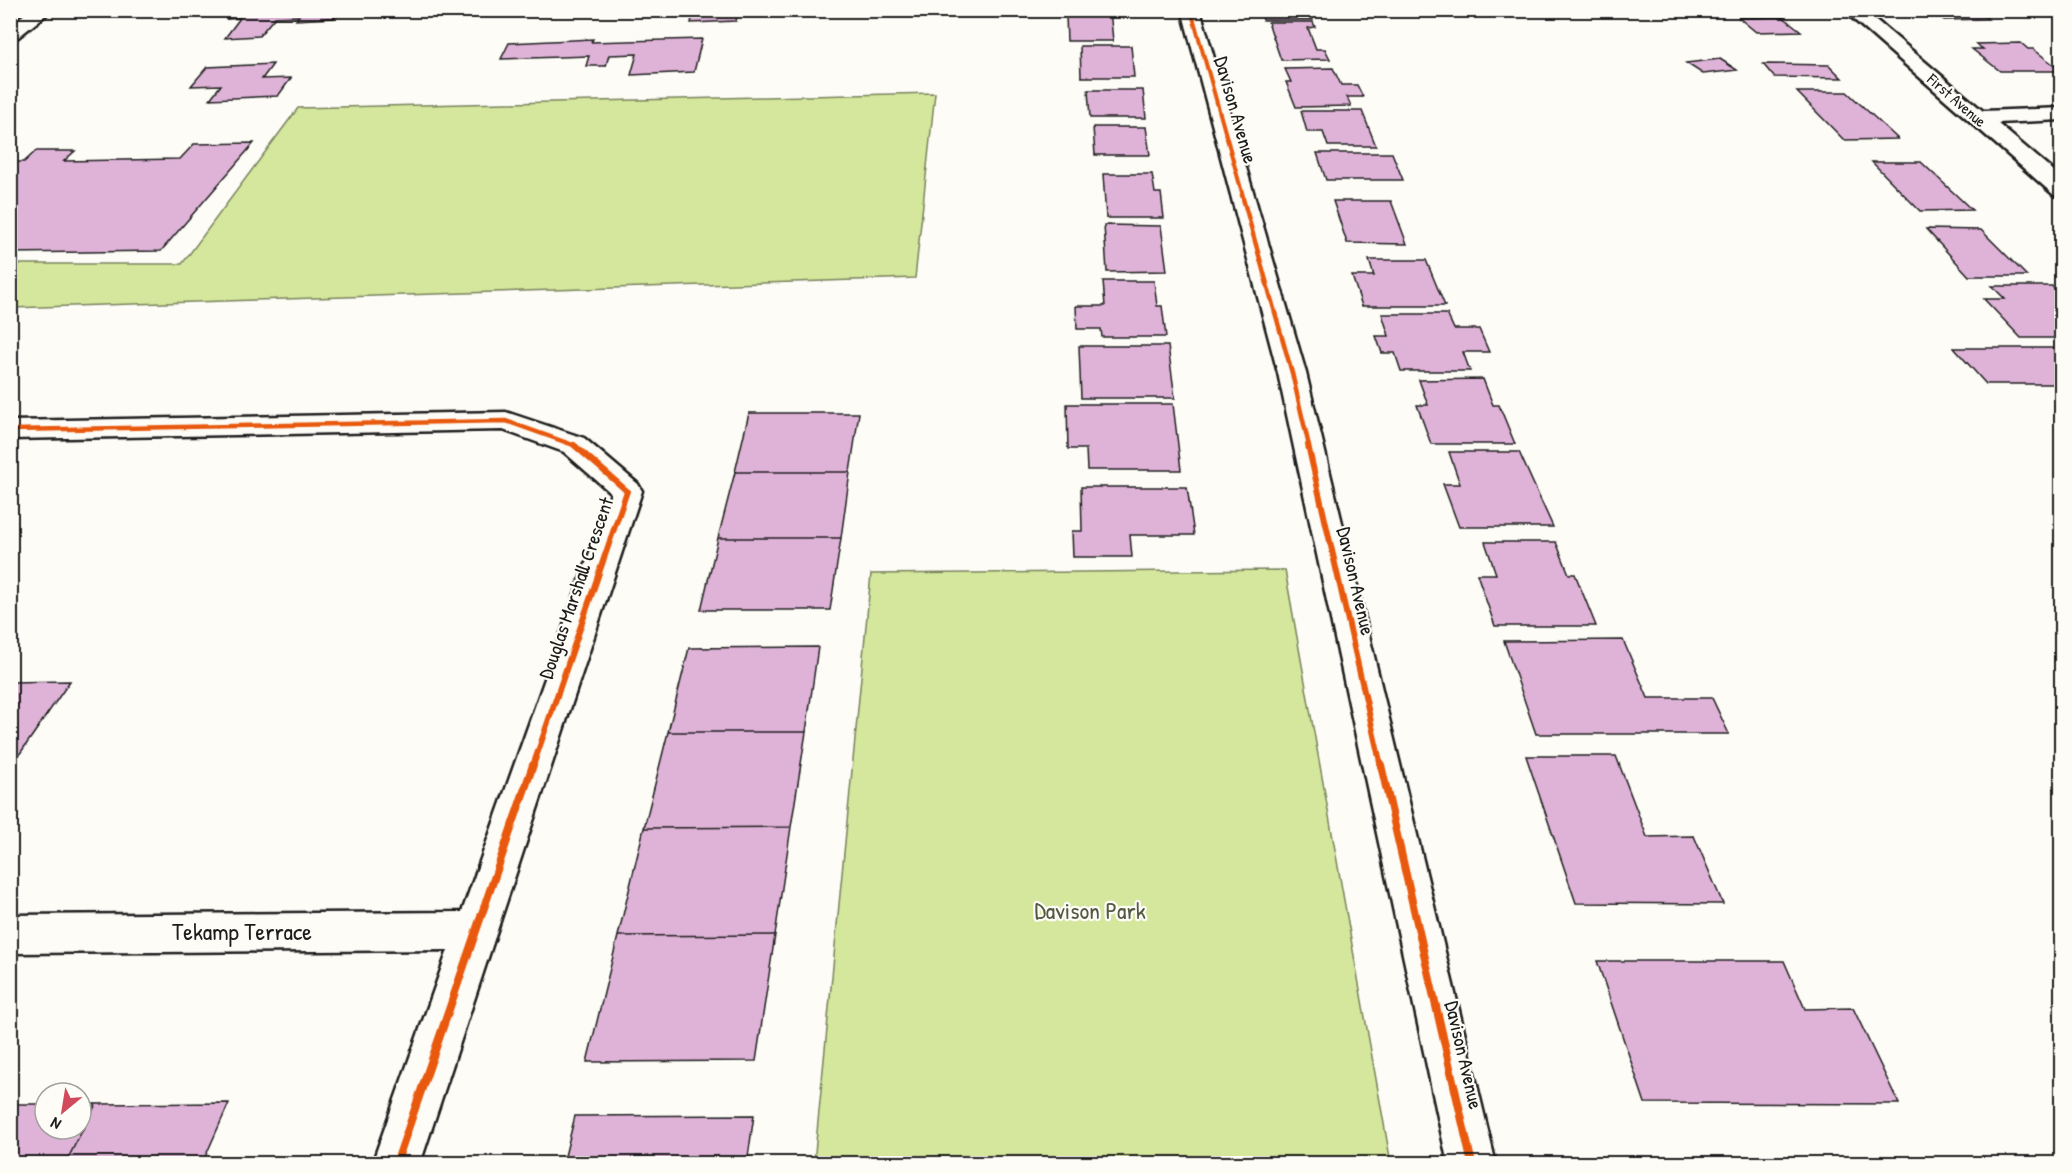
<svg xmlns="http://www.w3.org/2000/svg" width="2072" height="1174" viewBox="0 0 2072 1174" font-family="'Patrick Hand',sans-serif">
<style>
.green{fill:#d4e79c;stroke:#78825c;stroke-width:1.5}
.building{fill:#dfb3d8;stroke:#1c1c1c;stroke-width:1.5}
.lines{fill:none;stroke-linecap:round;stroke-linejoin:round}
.street-casing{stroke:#1c1c1c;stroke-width:5}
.secondary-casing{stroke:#1c1c1c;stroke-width:5}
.street{fill:#fdfcf7;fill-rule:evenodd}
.secondary{fill:#fdfcf7;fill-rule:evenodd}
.cycleway-far3-casing{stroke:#fdfcf7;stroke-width:6}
.cycleway-far2-casing{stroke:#fdfcf7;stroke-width:8}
.cycleway-far1-casing{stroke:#fdfcf7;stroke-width:10}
.cycleway-casing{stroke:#fdfcf7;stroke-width:11}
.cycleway-far3{stroke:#e8590c;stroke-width:4}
.cycleway-far2{stroke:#e8590c;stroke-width:4.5}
.cycleway-far1{stroke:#e8590c;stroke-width:6}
.cycleway{stroke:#e8590c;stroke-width:8}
.labels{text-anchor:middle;stroke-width:4.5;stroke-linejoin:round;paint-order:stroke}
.far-street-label{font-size:16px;fill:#1c1c1c;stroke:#fdfcf7}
.street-label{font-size:20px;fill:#1c1c1c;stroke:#fdfcf7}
.near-park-label{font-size:24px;fill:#535942;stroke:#fdfcf7}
.near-street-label{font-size:24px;fill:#1c1c1c;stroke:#fdfcf7}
</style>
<rect width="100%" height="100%" fill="#fdfcf7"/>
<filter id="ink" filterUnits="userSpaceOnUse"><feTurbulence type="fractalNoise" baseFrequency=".0167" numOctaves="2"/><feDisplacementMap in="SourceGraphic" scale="12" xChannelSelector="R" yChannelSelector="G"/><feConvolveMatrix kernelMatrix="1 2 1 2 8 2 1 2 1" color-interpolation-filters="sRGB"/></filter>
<g filter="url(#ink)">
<path class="green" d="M935,93L915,278L11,308V264H182L298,108Z
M1285,570L1391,1163H814L871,574Z"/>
<path class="building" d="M234,10H339L334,18L296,20L299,16L275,17L259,36L225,38L240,18L227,19Z
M694,10H738L736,21L691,23Z
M1057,10H1110L1113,41H1067L1066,16H1057Z
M1260,10H1319L1320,12H1310L1313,20H1263Z
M1931,10H1977L1988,19L1944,20Z
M1783,17L1801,31L1756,32L1739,18Z
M1268,22H1313L1315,27L1308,28L1316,49H1325L1330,59L1281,60Z
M593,39L591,42L702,39L694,72L631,75L637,54L609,55L606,66H586L589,56L501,59L509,43Z
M2021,43L2028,49H2033L2062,71H2000L1972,49H1983L1976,44Z
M1080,46H1131L1134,77H1081Z
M1720,59L1737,70L1703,74L1686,63Z
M273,64L262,79L291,78L278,96L210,99L221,85L191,86L207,67Z
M1763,64L1829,65L1842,78L1774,77Z
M1333,68L1341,85H1357L1363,97H1347L1351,106L1296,107L1286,82H1291L1285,69Z
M1088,90H1143L1146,118H1090Z
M1797,92H1847L1898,139L1844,140Z
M1301,111H1362L1376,146H1328L1323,132H1307Z
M1093,127H1146L1150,155H1095Z
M254,143L161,251L10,253V162H24L36,151H75L64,161L180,159L194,144Z
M1317,153H1392L1403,180H1326Z
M1872,162H1921L1972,210L1920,211Z
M1103,174H1152L1155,193H1161L1164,218H1106Z
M1333,201H1391L1407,244L1347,243Z
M1104,225L1161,226L1167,271L1107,272Z
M1926,229L1981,230L2027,276H1969Z
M1369,260H1426L1445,306H1362L1352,276H1374Z
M1103,281H1154L1157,306H1162L1166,337H1102L1101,329H1077L1076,306H1105Z
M1992,286H2052L2062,294V338H2021L1984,299H2005Z
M1382,314H1447L1454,329H1479L1489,352H1463L1470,371H1401L1395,353H1382L1376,336H1389Z
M1079,346H1168L1175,398H1081Z
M1954,348H2053L2062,356V384H1986Z
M1483,379L1493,405H1499L1515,444H1431L1417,405H1428L1419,380Z
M1067,404H1173L1181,470H1087L1086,449H1068Z
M749,413H859L850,472H735Z
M1449,452H1519L1553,527H1459L1443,484H1460Z
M735,472H850L841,538H718Z
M1081,487H1187L1194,535H1130L1132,557H1073L1072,531H1082Z
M718,538H841L830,610H701Z
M1485,542H1556L1569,574H1575L1596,626H1495L1477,574H1496Z
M1623,640L1648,698H1712L1729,734H1536L1504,641Z
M818,647L806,732H668L689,648Z
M70,681L10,768V682Z
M668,732H806L791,827L644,828Z
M1526,756H1616L1647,837L1694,836L1723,904L1576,903Z
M791,827L775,935L618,936L644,828Z
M775,935L756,1061L587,1062L618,936Z
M1597,961H1784L1805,1009L1853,1008L1899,1104L1645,1103Z
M229,1103L202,1164H65L96,1104Z
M10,1104H45V1129H81V1104H96L65,1164H10Z
M754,1115L747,1164H563L575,1116Z"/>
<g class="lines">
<defs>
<path id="street" d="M1182,10H1200L1306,373L1496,1164H1448L1278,373Z
M1843,10H1864L1983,111L2062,108V120L1997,123L2062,178V197L2054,195Z
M506,412L584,438L638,484L642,491L420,1164H372L448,950L10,953V915L462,912L611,493L564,452L503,430L10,439V421Z"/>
<path id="secondary" d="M30,10H52L17,38L10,40V25Z"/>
</defs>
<use href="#street" class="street-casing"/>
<use href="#secondary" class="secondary-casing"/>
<use href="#street" class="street"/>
<use href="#secondary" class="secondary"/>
<defs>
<path id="cycleway-far3" d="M1191,10L1243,196"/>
<path id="cycleway-far2" d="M1242,195L1292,373L1309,446
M10,430L506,421L576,446"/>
<path id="cycleway-far1" d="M1308,445L1381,766
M533,766L627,491L574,445"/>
<path id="cycleway" d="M1381,765L1472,1164
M396,1164L533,765"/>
</defs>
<use href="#cycleway-far3" class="cycleway-far3-casing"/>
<use href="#cycleway-far2" class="cycleway-far2-casing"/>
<use href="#cycleway-far1" class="cycleway-far1-casing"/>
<use href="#cycleway" class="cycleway-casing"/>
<use href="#cycleway-far3" class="cycleway-far3"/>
<use href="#cycleway-far2" class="cycleway-far2"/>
<use href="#cycleway-far1" class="cycleway-far1"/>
<use href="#cycleway" class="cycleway"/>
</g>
</g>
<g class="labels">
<g class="far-street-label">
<text transform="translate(1957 100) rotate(41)" y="6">First Avenue</text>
</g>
<g class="street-label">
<text transform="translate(1236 110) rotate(74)" y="7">Davison Avenue</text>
<text transform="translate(1356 581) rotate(77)" y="7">Davison Avenue</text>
<text transform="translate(576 588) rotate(-71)" y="7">Douglas Marshall Crescent</text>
<text transform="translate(1464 1055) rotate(77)" y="7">Davison Avenue</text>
</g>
<g class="near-park-label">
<text x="1090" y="919">Davison Park</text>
</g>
<g class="near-street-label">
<text x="242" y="940">Tekamp Terrace</text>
</g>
</g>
<rect width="2072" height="1174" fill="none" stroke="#fdfcf7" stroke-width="36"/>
<rect x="18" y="18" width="2036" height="1138" fill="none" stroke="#1c1c1c" stroke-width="2" filter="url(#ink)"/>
<g transform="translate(63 1111) rotate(210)"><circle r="28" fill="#fdfcf7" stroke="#a3a29f" stroke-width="1.5"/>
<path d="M0-4.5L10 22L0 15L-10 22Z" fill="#d1495b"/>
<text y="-9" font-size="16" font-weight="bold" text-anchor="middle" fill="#1c1c1c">N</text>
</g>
</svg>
